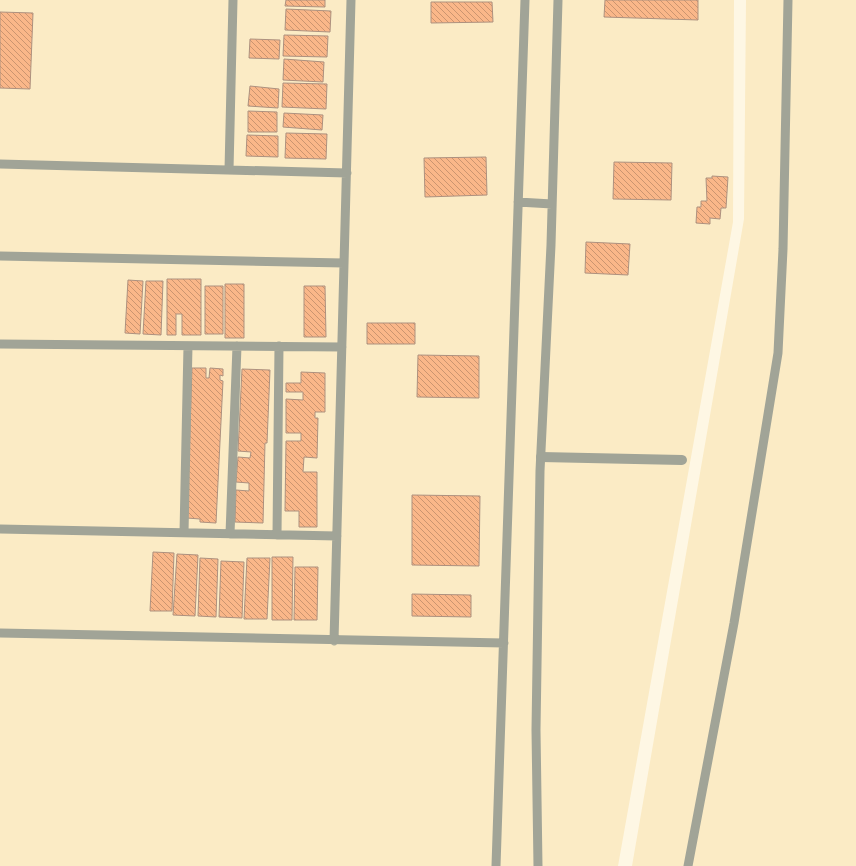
<svg xmlns="http://www.w3.org/2000/svg" width="856" height="866" viewBox="0 0 856 866" font-family="Lora,serif">
<style>
.built{fill:#fbebc5}
.building{fill:url(#building-back-hatch);stroke:#ad917f}
.lines{fill:none;stroke-linecap:round;stroke-linejoin:round}
.service{stroke:#a1a497;stroke-width:9}
.minor{stroke:#a1a497;stroke-width:10}
</style>
<defs>
<pattern id="building-back-hatch" width="6" height="6" patternUnits="userSpaceOnUse"><rect width="6" height="6" fill="#fab789"/><path d="M-1 5l2 2M0 0l6 6M5-1l2 2" fill="none" stroke="#cb9570"/></pattern>
</defs>
<rect width="100%" height="100%" fill="#fef7e4"/>
<path class="built" d="M0,0H734L733,222L618,866H0Z
M746,0H856V866H632L744,219Z"/>
<path class="building" d="M286,0H325V7L285,6Z
M605,0H698V20L604,17Z
M431,2H492L493,22L431,23Z
M286,9L331,11L330,32L285,30Z
M0,12L33,13L30,89L0,88Z
M284,35L328,36L327,57L283,56Z
M250,39L280,40L279,59L249,58Z
M284,59L324,62L323,82L283,80Z
M283,83L327,84L326,109L282,107Z
M250,86L279,89L278,108L248,106Z
M248,111L277,112V132H248Z
M284,113L323,115L322,130L283,127Z
M286,133L327,134L326,159L285,158Z
M247,135L278,136V157L246,156Z
M486,157L487,195L425,197L424,158Z
M614,162L672,163L671,200L613,199Z
M712,176L728,177L726,208H721L720,219L710,218V224L696,223L697,207H701V201H707L706,178H712Z
M586,242L630,244L628,275L585,273Z
M167,279H201V335H182V314H176V335H167Z
M128,280L143,281L140,334L125,333Z
M146,281H163L161,335L143,334Z
M225,284H244V338H225Z
M205,286H223V334H205Z
M304,286H325L326,337H304Z
M367,323H415V344H367Z
M418,355L479,356V398L417,397Z
M192,368H206V378H209L210,368L223,369V376L220,375V380L223,381L216,523L200,522V519L187,518Z
M242,369L270,370L267,443H265L263,523L235,522L236,490L249,491V483L236,482L238,457L250,458L251,452L238,451Z
M301,372L325,373V412H315V418H318L317,458L304,457L303,472H317V527H299V511H285L286,441H301V433H286V399L303,400V392H286V383H301Z
M412,495L480,496L479,566L412,565Z
M153,552L174,553L172,611H150Z
M177,554L198,555L195,616L173,615Z
M272,557H293L292,620H272Z
M200,558L218,559L216,617L198,616Z
M247,558H270L267,619H244Z
M221,561L244,562L242,618L219,617Z
M295,567H318L317,620H294Z
M412,594L471,595V617L412,616Z"/>
<g class="lines">
<path class="service" d="M0,164L347,173
M229,170L233,0
M518,202L552,204
M0,256L344,263
M0,344L342,347
M0,529L337,536
M184,533L188,346
M230,534L237,346
M277,535L279,346
M0,633L504,643
M334,641L351,0
M496,866L525,0
M538,866L536,730L540,471L551,245L558,0
M688,866L734,623L778,353L783,249L788,0"/>
<path class="minor" d="M541,457L682,460"/>
</g>
</svg>
